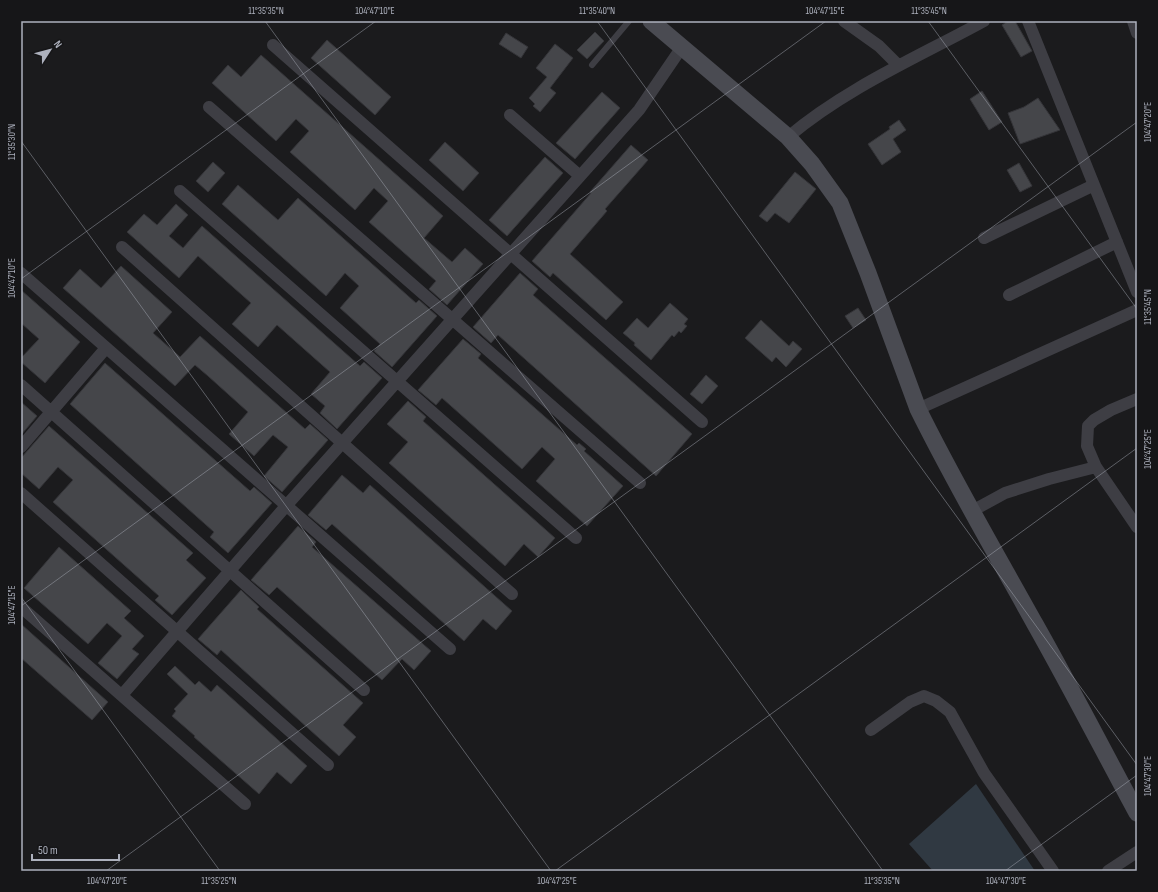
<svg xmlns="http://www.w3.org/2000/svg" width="1158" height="892" viewBox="0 0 1158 892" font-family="'Sofia Sans Condensed',sans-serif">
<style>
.water{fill:#303942}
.building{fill:#45464a;stroke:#353539}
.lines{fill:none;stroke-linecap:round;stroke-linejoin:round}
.service{stroke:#3e3e44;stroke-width:6}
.minor{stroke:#3e3e44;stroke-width:12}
.secondary{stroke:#4a4b52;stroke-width:17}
.ticks{fill:none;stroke:#adb1bd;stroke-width:1;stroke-opacity:0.45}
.neatline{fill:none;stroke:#adb1bd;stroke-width:1.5}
.ticks-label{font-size:10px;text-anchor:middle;fill:#adb1bd}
</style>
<rect width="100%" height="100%" fill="#1b1b1d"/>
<path class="water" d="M976,784L1035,871H933L909,844Z"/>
<path class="building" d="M1008,21H1015L1032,51L1021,57L1002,25Z
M595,32L604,41L587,59L577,50Z
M506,33L528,47L521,58L499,44Z
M327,40L391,97L375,115L311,58Z
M555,44L573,58L550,88L556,93L540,112L533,106L535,104L529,98L547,77L536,68Z
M261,55L443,216L424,238L452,262L465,248L483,264L447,305L429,289L436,281L369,222L388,201L374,188L355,210L290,152L309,131L296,119L276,141L212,83L228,65L241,77Z
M982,91L1002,122L989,130L970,99Z
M602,92L620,108L575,159L556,143Z
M1038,98L1060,130L1020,144L1008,113L1024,107Z
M899,120L906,130L893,139L901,152L882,165L868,144L890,129L889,127Z
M445,142L479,173L463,191L429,160Z
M631,145L648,160L605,209L607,211L570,254L623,302L606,320L553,273L550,277L532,261L591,193L590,192Z
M545,157L563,173L507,236L489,220Z
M213,162L225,173L208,192L196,181Z
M1019,163L1032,186L1020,192L1007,170Z
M795,172L816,189L789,223L775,213L767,222L759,216Z
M238,185L278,220L298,198L416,303L419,300L437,316L392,367L374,351L380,344L340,308L359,286L345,273L326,296L222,204Z
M176,204L188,215L169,236L183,248L202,226L360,366L364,362L382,378L337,429L320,413L325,406L311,394L330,372L277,325L258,347L232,324L251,303L198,256L179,278L127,232L144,214L157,225Z
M121,266L172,312L153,333L180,357L200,336L305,429L310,424L328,440L282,492L264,476L288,447L273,435L254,456L229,434L248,412L208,376L195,365L175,386L63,288L80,269L101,288Z
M520,273L538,289L533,295L692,434L656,476L498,335L491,343L473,327Z
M21,290L80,342L45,383L21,362V358L39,339L21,323Z
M670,303L688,319L684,324L687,326L681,333L679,331L674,337L672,335L651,360L634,345L635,343L623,333L637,318L648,328Z
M858,308L866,320L853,328L845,316Z
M761,320L789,346L793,341L802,349L786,367L776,357L772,362L745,338Z
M463,339L481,354L478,358L577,445L579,443L586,449L584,451L623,486L587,526L536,481L555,459L542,447L522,469L442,398L436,405L418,390Z
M105,363L250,491L254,487L272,503L228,553L210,537L214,532L70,404Z
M706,375L718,386L702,404L690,394Z
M408,401L426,417L423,421L555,538L538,557L524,544L505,566L389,463L408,442L387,424Z
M21,402L37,416L21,435Z
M49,426L193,553L186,560L206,578L172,615L155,600L159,596L53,502L73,480L58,467L39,489L21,473V458Z
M342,475L363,493L370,485L512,611L496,630L483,619L464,641L332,524L326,530L308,515Z
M298,526L316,542L312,547L431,651L414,670L402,659L382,680L277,587L269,595L251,580Z
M59,547L131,611L124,618L144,636L132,649L139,654L117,679L98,663L122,636L107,623L88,644L24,588Z
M241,590L259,607L257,609L363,703L343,725L356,737L339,756L221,650L217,655L198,639Z
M21,624L108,702L92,720L21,658Z
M175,666L195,685L199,681L211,692L217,685L307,766L291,784L277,772L259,794L194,737L195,736L172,716L176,711L174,709L188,694L167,674Z"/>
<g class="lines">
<path class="service" d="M592,65L629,21"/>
<path class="minor" d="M844,21L879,46L898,65
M1028,21L1137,292
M1133,21L1137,33
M273,45L702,422
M209,107L640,483
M510,115L580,176
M788,137C846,88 918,57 984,21
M180,191L576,538
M984,238L1094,185
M122,247L512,594
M21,273L450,649
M1009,295L1117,242
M21,385L364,690
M918,409L1137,310
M21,447L106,348
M1096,467L1137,527
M21,493L328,765
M972,511L1005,493L1049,479L1096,467L1087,446L1088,426L1094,420L1111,410L1137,399
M21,607L245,804
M122,695L286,506L639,110L682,47
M871,730L910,702L924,696L936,701L950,712L984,773L1053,871
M1108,871L1137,852"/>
<path class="secondary" d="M651,21L788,137L812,164L840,203L868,273L918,409C954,482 995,552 1035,624C1070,686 1103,750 1137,813"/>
</g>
<path class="ticks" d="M265,21L883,871M597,21L1137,765M928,21L1137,309M21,141L551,871M21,279L376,21M21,597L220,871M21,606L826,21M106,871L1137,122M555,871L1137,448M1005,871L1137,775"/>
<rect width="1158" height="892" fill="none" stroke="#161618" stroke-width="44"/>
<g transform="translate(50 50) rotate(54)" stroke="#161618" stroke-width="3" paint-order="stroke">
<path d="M0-3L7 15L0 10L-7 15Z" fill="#adb1bd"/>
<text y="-6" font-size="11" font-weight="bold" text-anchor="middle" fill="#adb1bd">N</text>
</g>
<path d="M32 854v6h87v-6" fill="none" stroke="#adb1bd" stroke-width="2"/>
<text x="38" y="854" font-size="12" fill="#adb1bd" stroke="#161618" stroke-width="3" paint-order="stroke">50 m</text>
<rect x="22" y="22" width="1114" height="848" class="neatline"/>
<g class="ticks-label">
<text x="266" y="14">11°35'35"N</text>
<text x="375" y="14">104°47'10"E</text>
<text x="597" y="14">11°35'40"N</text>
<text x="825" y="14">104°47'15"E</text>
<text x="929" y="14">11°35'45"N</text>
<text transform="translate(1147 122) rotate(-90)" y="4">104°47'20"E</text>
<text transform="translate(11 142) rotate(-90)" y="4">11°35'30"N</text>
<text transform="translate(11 278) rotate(-90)" y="4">104°47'10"E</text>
<text transform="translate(1147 307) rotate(-90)" y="4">11°35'45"N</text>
<text transform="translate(1147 449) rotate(-90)" y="4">104°47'25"E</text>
<text transform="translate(11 605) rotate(-90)" y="4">104°47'15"E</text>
<text transform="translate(1147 776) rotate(-90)" y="4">104°47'30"E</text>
<text x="107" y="884">104°47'20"E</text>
<text x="219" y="884">11°35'25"N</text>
<text x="557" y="884">104°47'25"E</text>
<text x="882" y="884">11°35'35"N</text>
<text x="1006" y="884">104°47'30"E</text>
</g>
</svg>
